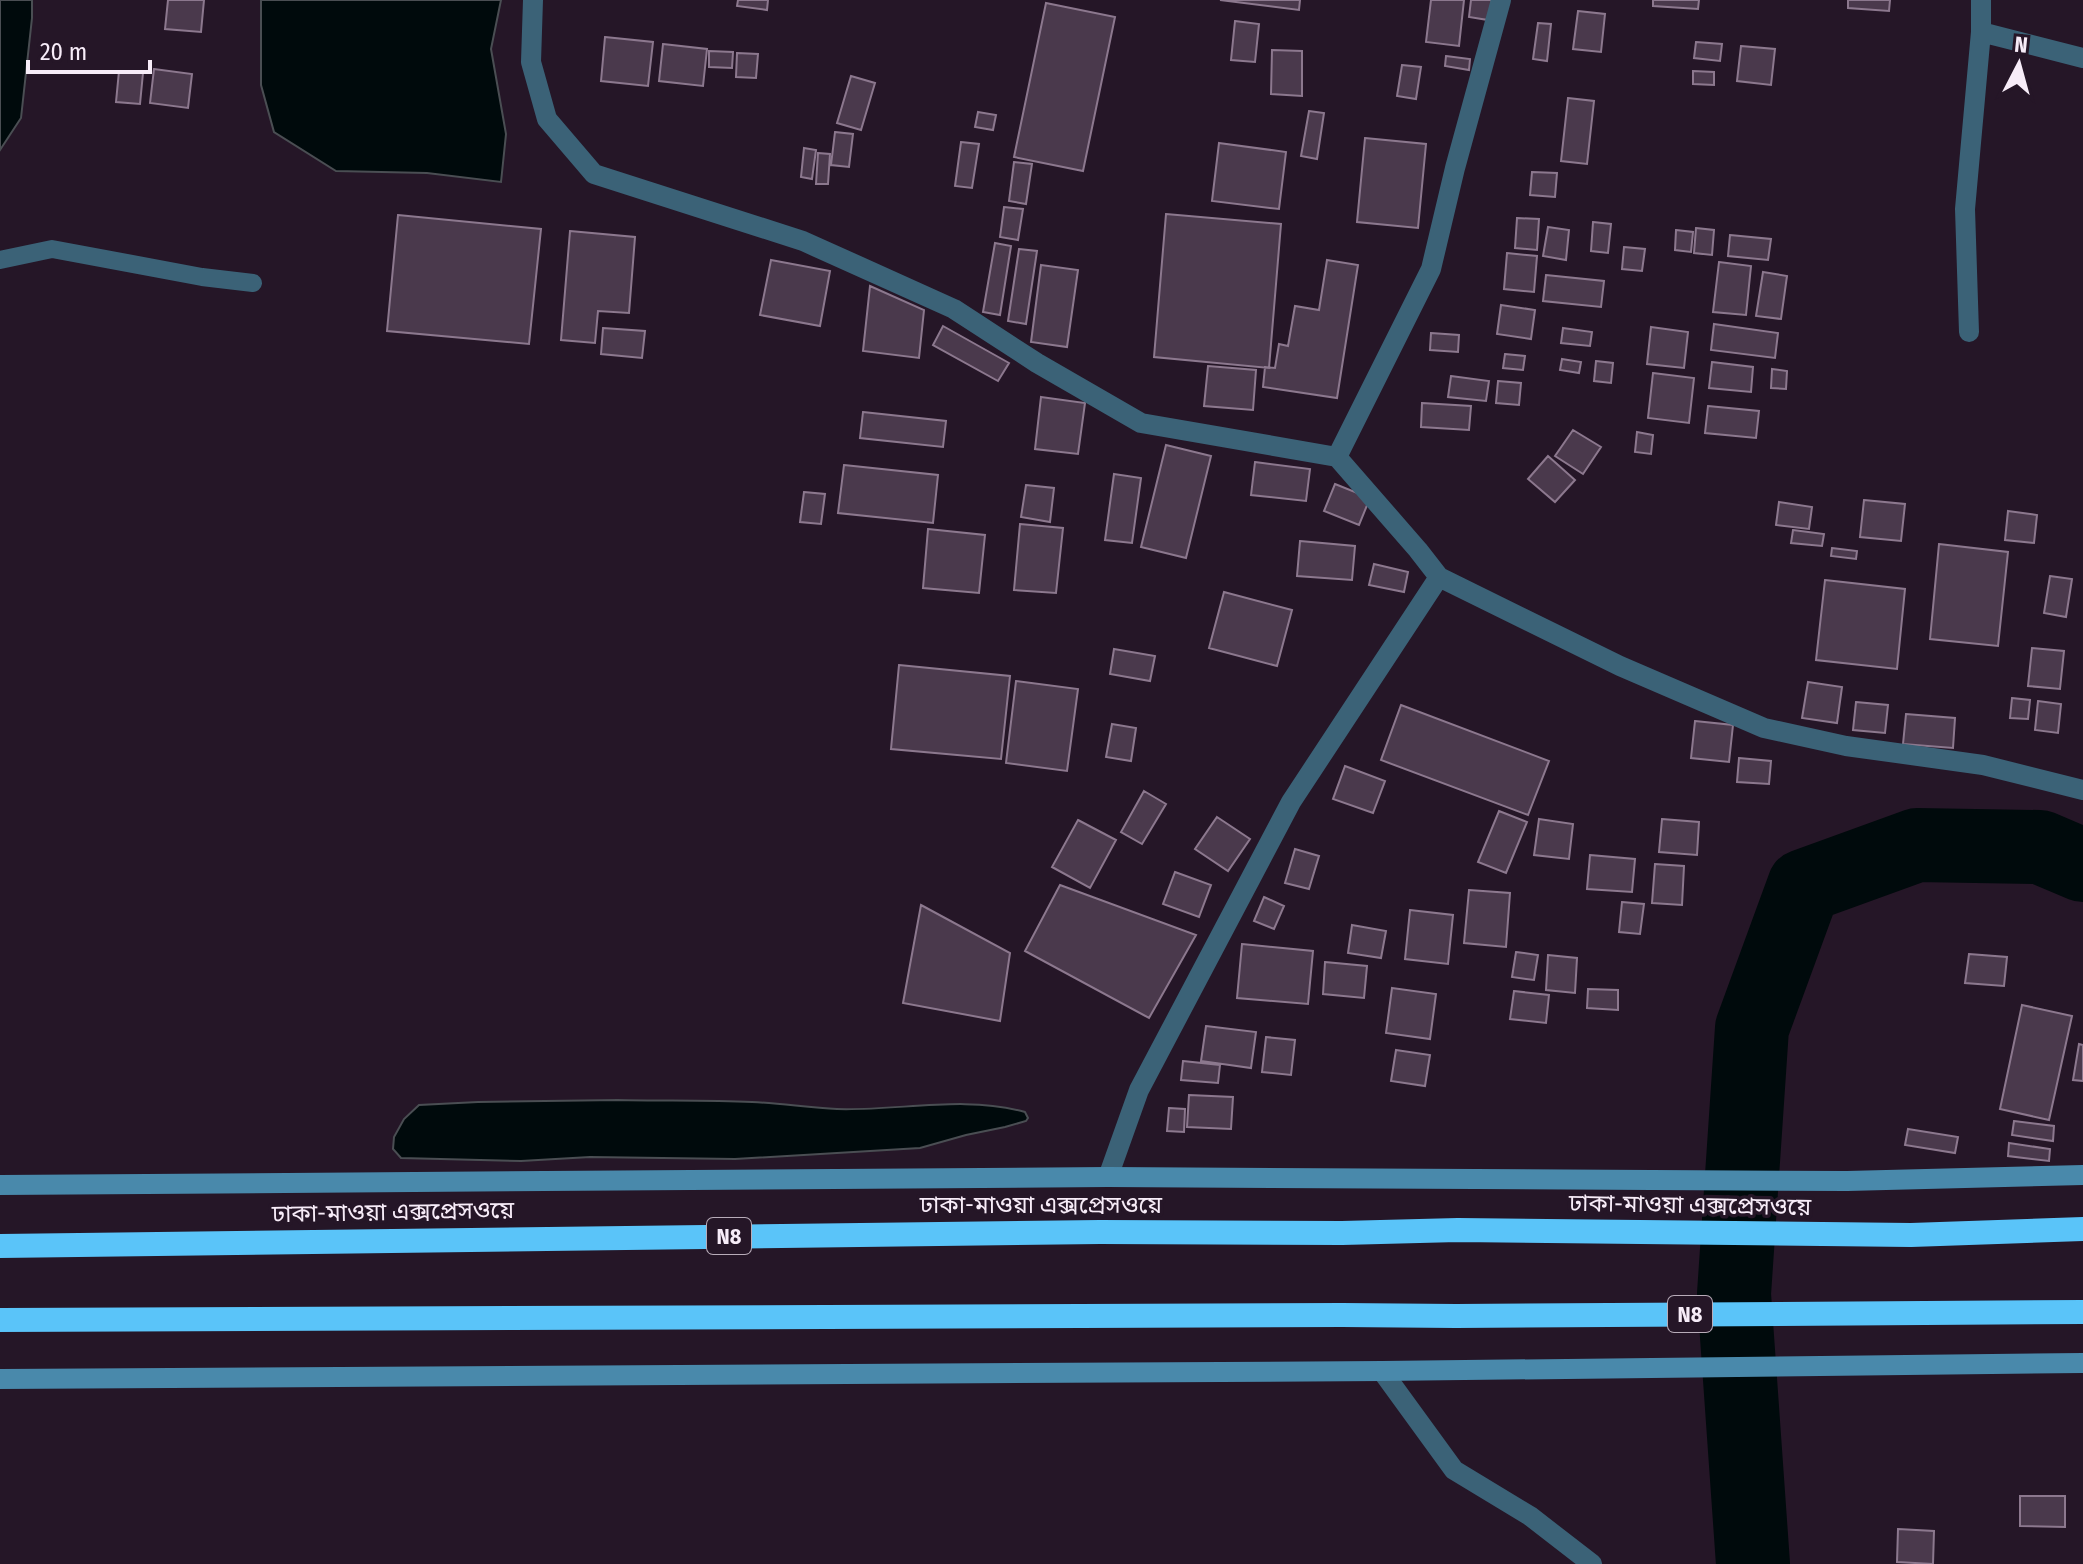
<svg xmlns="http://www.w3.org/2000/svg" width="2083" height="1564" viewBox="0 0 2083 1564" font-family="'Fira Sans Condensed','Noto Sans Bengali',sans-serif">
<style>
.water{fill:#000a0c;stroke:#4a4e53;stroke-width:2}
.lines{fill:none;stroke-linecap:round;stroke-linejoin:round}
.river{stroke:#000a0c;stroke-width:74}
.building{fill:#4a394c;stroke:#8c788e;stroke-width:2}
.lane{stroke:#3b6277;stroke-width:18}
.street{stroke:#3b6277;stroke-width:20}
.secondary{stroke:#4989ab;stroke-width:20}
.highway{stroke:#5ac4f9;stroke-width:24}
.labels{text-anchor:middle;stroke-width:7;stroke-linejoin:round;paint-order:stroke}
.shield{fill:#251627;stroke:#b8acb9;stroke-width:2}
.shield-label{font-size:22px;font-weight:bold;fill:#f7ecf8}
.street-label{font-size:24px;fill:#f7ecf8;stroke:#251627}
</style>
<rect width="100%" height="100%" fill="#251627"/>
<path class="water" d="M0,0H32V18L21,118L0,150Z
M261,0H501L491,49L506,134L501,182L427,173L336,171L274,132L261,85Z
M618,1100C663,1101 708,1100 752,1102C781,1103 809,1108 837,1109C900,1111 964,1095 1025,1112L1028,1118L1026,1121L1005,1127L966,1135L920,1148L735,1159L590,1157L521,1161L401,1158L393,1149L394,1137L404,1119L419,1105L478,1102Z"/>
<g class="lines">
<path class="river" d="M1753,1564L1734,1294L1752,1028L1804,886L1917,845L2040,847L2083,865"/>
</g>
<path class="building" d="M168,0H204L201,32L165,29Z
M738,0H768L767,10L737,6Z
M1220,0H1300L1299,10Z
M1431,0H1464L1459,46L1426,42Z
M1471,0H1492L1488,20L1469,17Z
M1653,0H1699L1698,9L1653,6Z
M1848,0H1890L1889,11L1848,8Z
M1046,3L1115,17L1083,171L1014,157Z
M1578,11L1605,14L1601,52L1573,49Z
M1235,21L1259,24L1255,62L1231,60Z
M1538,23L1551,24L1547,61L1533,59Z
M605,37L653,42L648,86L601,81Z
M1696,42L1722,44L1720,61L1694,58Z
M663,44L707,49L703,86L659,81Z
M1741,46L1775,49L1771,85L1737,81Z
M1272,50L1302,51V96L1271,94Z
M709,51L733,52L732,68L709,67Z
M737,53L758,54L756,78L736,77Z
M1446,56L1470,59L1469,70L1445,66Z
M1402,65L1421,67L1416,99L1397,96Z
M154,69L192,74L188,108L150,103Z
M119,71L143,73L140,104L116,102Z
M1693,71L1714,72V85L1693,84Z
M851,76L875,83L861,130L837,123Z
M1568,98L1594,101L1587,164L1561,161Z
M1309,111L1324,113L1317,159L1301,156Z
M978,112L996,115L993,130L975,127Z
M835,132L853,134L849,167L831,165Z
M1365,138L1426,144L1418,228L1357,222Z
M961,142L979,144L972,188L955,186Z
M1219,143L1286,152L1279,209L1212,201Z
M804,148L816,150L812,179L801,177Z
M818,153L830,154L828,184H816Z
M1014,162L1032,164L1026,204L1009,201Z
M1532,172L1557,173L1555,197L1530,195Z
M1004,207L1023,209L1018,240L1000,237Z
M1166,214L1281,224L1269,368L1154,357Z
M398,215L541,229L529,344L387,331Z
M1517,218L1539,219L1537,250L1515,248Z
M1593,222L1611,224L1608,253L1591,251Z
M1548,227L1569,230L1566,260L1543,256Z
M1696,228L1714,230L1712,255L1694,253Z
M1676,230L1693,232L1691,252L1675,250Z
M570,231L635,237L629,313L598,311L595,343L561,340Z
M1730,235L1771,239L1768,260L1728,256Z
M995,243L1011,246L1000,315L983,312Z
M1624,247L1645,249L1642,271L1622,269Z
M1019,249L1037,251L1026,324L1008,321Z
M1507,253L1537,256L1534,292L1504,289Z
M771,260L830,271L820,326L760,315Z
M1327,260L1358,265L1337,398L1263,387L1265,367L1275,368L1279,344L1288,346L1295,306L1319,310Z
M1719,262L1751,266L1746,315L1713,312Z
M1041,265L1078,270L1067,347L1031,342Z
M1763,272L1787,276L1781,319L1756,316Z
M1546,275L1604,281L1601,307L1543,301Z
M870,286L924,310L919,358L863,351Z
M1501,305L1535,310L1531,339L1497,334Z
M1714,324L1778,333L1775,358L1711,350Z
M943,326L1009,363L998,381L933,345Z
M1651,327L1688,332L1684,368L1647,364Z
M603,328L645,331L642,358L601,354Z
M1563,328L1592,332L1590,346L1561,343Z
M1431,333L1459,335L1458,352L1430,350Z
M1505,354L1525,356L1523,370L1503,368Z
M1562,359L1581,362L1579,373L1560,370Z
M1596,361L1613,363L1611,383L1594,381Z
M1712,362L1753,367L1751,392L1709,388Z
M1208,366L1256,370L1253,410L1204,406Z
M1772,369L1787,371L1786,389L1771,388Z
M1653,373L1694,378L1689,423L1648,418Z
M1451,376L1489,381L1486,401L1448,397Z
M1498,381L1521,383L1519,405L1496,403Z
M1041,397L1085,403L1078,454L1035,449Z
M1422,403L1471,406L1469,430L1421,427Z
M1708,406L1759,411L1756,438L1705,433Z
M863,412L946,421L943,447L860,438Z
M1573,430L1601,447L1583,474L1555,456Z
M1637,432L1653,435L1651,454L1635,452Z
M1166,445L1211,456L1186,558L1141,547Z
M1548,456L1575,480L1555,502L1528,479Z
M1255,462L1310,469L1306,501L1251,495Z
M844,465L938,475L933,523L838,513Z
M1114,474L1141,478L1132,543L1105,540Z
M1335,484L1370,498L1359,525L1324,511Z
M1026,485L1054,488L1050,522L1021,517Z
M804,492L825,494L821,524L800,522Z
M1864,500L1905,504L1901,541L1860,537Z
M1779,502L1812,507L1809,529L1776,525Z
M2008,511L2037,515L2034,543L2005,540Z
M1020,524L1063,528L1056,593L1014,590Z
M928,529L985,535L979,593L923,588Z
M1793,530L1824,534L1822,546L1791,543Z
M1300,541L1355,546L1352,580L1297,576Z
M1939,544L2008,552L1998,646L1930,639Z
M1832,548L1857,551L1856,559L1831,556Z
M1374,564L1408,572L1404,592L1369,585Z
M2050,576L2072,579L2066,617L2044,613Z
M1825,580L1905,589L1897,669L1816,660Z
M1224,592L1292,610L1277,666L1209,648Z
M2032,648L2064,651L2060,689L2028,686Z
M1114,649L1155,656L1150,681L1110,674Z
M899,665L1010,676L1001,759L891,749Z
M1016,681L1078,689L1067,771L1006,763Z
M1808,682L1842,687L1837,723L1802,718Z
M2012,698L2030,700L2028,719L2010,718Z
M2038,701L2061,704L2058,733L2035,730Z
M1856,702L1888,705L1885,733L1853,730Z
M1401,705L1549,761L1528,815L1381,760Z
M1906,714L1955,718L1953,748L1903,744Z
M1695,721L1733,725L1729,762L1691,758Z
M1112,724L1136,728L1131,761L1106,757Z
M1739,758L1771,761L1769,784L1737,782Z
M1345,766L1385,781L1373,813L1333,799Z
M1144,791L1166,804L1142,844L1121,832Z
M1499,811L1527,822L1506,873L1478,862Z
M1217,817L1250,839L1228,871L1195,849Z
M1539,819L1573,824L1569,859L1534,855Z
M1662,819L1699,822L1697,855L1659,852Z
M1078,820L1116,840L1090,888L1052,867Z
M1295,849L1319,856L1309,889L1285,883Z
M1590,855L1635,859L1632,892L1587,889Z
M1655,864L1684,866L1682,905L1652,903Z
M1175,872L1211,885L1199,917L1163,904Z
M1060,885L1196,935L1149,1018L1025,951Z
M1469,890L1510,893L1506,947L1464,943Z
M1264,897L1284,906L1274,929L1254,921Z
M1622,902L1644,904L1640,934L1619,932Z
M921,905L1010,953L1000,1021L903,1003Z
M1410,910L1453,915L1448,964L1405,959Z
M1352,925L1386,931L1381,958L1348,953Z
M1242,944L1313,951L1308,1004L1237,998Z
M1516,952L1538,955L1534,980L1512,977Z
M1969,954L2007,957L2004,986L1965,983Z
M1548,955L1577,958L1575,993L1546,990Z
M1325,962L1367,966L1364,998L1323,994Z
M1392,988L1436,994L1430,1039L1386,1033Z
M1588,989L1618,990V1010L1587,1008Z
M1514,991L1549,995L1546,1023L1510,1019Z
M2022,1005L2072,1016L2049,1120L2000,1109Z
M1206,1026L1256,1032L1251,1068L1201,1061Z
M1266,1037L1295,1040L1291,1075L1262,1072Z
M2079,1044L2083,1045V1081L2073,1080Z
M1396,1050L1430,1055L1425,1086L1391,1081Z
M1183,1061L1220,1065L1218,1083L1181,1080Z
M1189,1095L1233,1097L1231,1129L1187,1127Z
M1169,1108L1185,1109L1184,1132L1167,1131Z
M2014,1121L2054,1126L2053,1141L2012,1135Z
M1908,1129L1958,1137L1955,1153L1905,1145Z
M2009,1143L2050,1149L2049,1161L2008,1156Z
M2020,1496H2065V1527L2020,1526Z
M1898,1529L1934,1531L1933,1564L1897,1562Z"/>
<g class="lines">
<path class="lane" d="M0,260L52,249L202,277L253,283"/>
<path class="street" d="M533,0L531,62L547,119L594,174L803,241L954,309L1037,363L1141,423L1337,457L1418,550L1439,577L1291,802L1139,1090L1108,1177
M1981,32L2083,58
M1969,332L1965,209L1981,32V0
M1337,457L1431,269L1455,168L1501,0
M1439,577L1620,666L1764,728L1846,746L1983,765L2083,790
M1382,1371L1454,1470L1530,1516L1592,1564"/>
<path class="secondary" d="M0,1185L1108,1177L1847,1181L2083,1175
M0,1379L1382,1371L2083,1363"/>
<path class="highway" d="M0,1246L1100,1232L1342,1233L1458,1230L1911,1235L2083,1229
M0,1320L1342,1315L1456,1316L2083,1312"/>
</g>
<g class="labels">
<g class="shield">
<rect x="707" y="1218" width="44" height="36" rx="6"/>
<rect x="1668" y="1296" width="44" height="36" rx="6"/>
</g>
<g class="shield-label">
<text x="729" y="1244">N8</text>
<text x="1690" y="1322">N8</text>
</g>
<g class="street-label">
<text x="1041" y="1213">ঢাকা-মাওয়া এক্সপ্রেসওয়ে</text>
<text transform="translate(1690 1205) rotate(1)" y="8">ঢাকা-মাওয়া এক্সপ্রেসওয়ে</text>
<text transform="translate(393 1212) rotate(-1)" y="8">ঢাকা-মাওয়া এক্সপ্রেসওয়ে</text>
</g>
</g>
<g transform="translate(2019 64) rotate(6)" stroke="#251627" stroke-width="6" paint-order="stroke">
<path d="M0-6L14 30L0 20L-14 30Z" fill="#f7ecf8"/>
<text y="-12" font-size="22" font-weight="bold" text-anchor="middle" fill="#f7ecf8">N</text>
</g>
<path d="M28 60v12h122v-12" fill="none" stroke="#f7ecf8" stroke-width="4"/>
<text x="40" y="60" font-size="24" fill="#f7ecf8" stroke="#251627" stroke-width="6" paint-order="stroke">20 m</text>
</svg>
